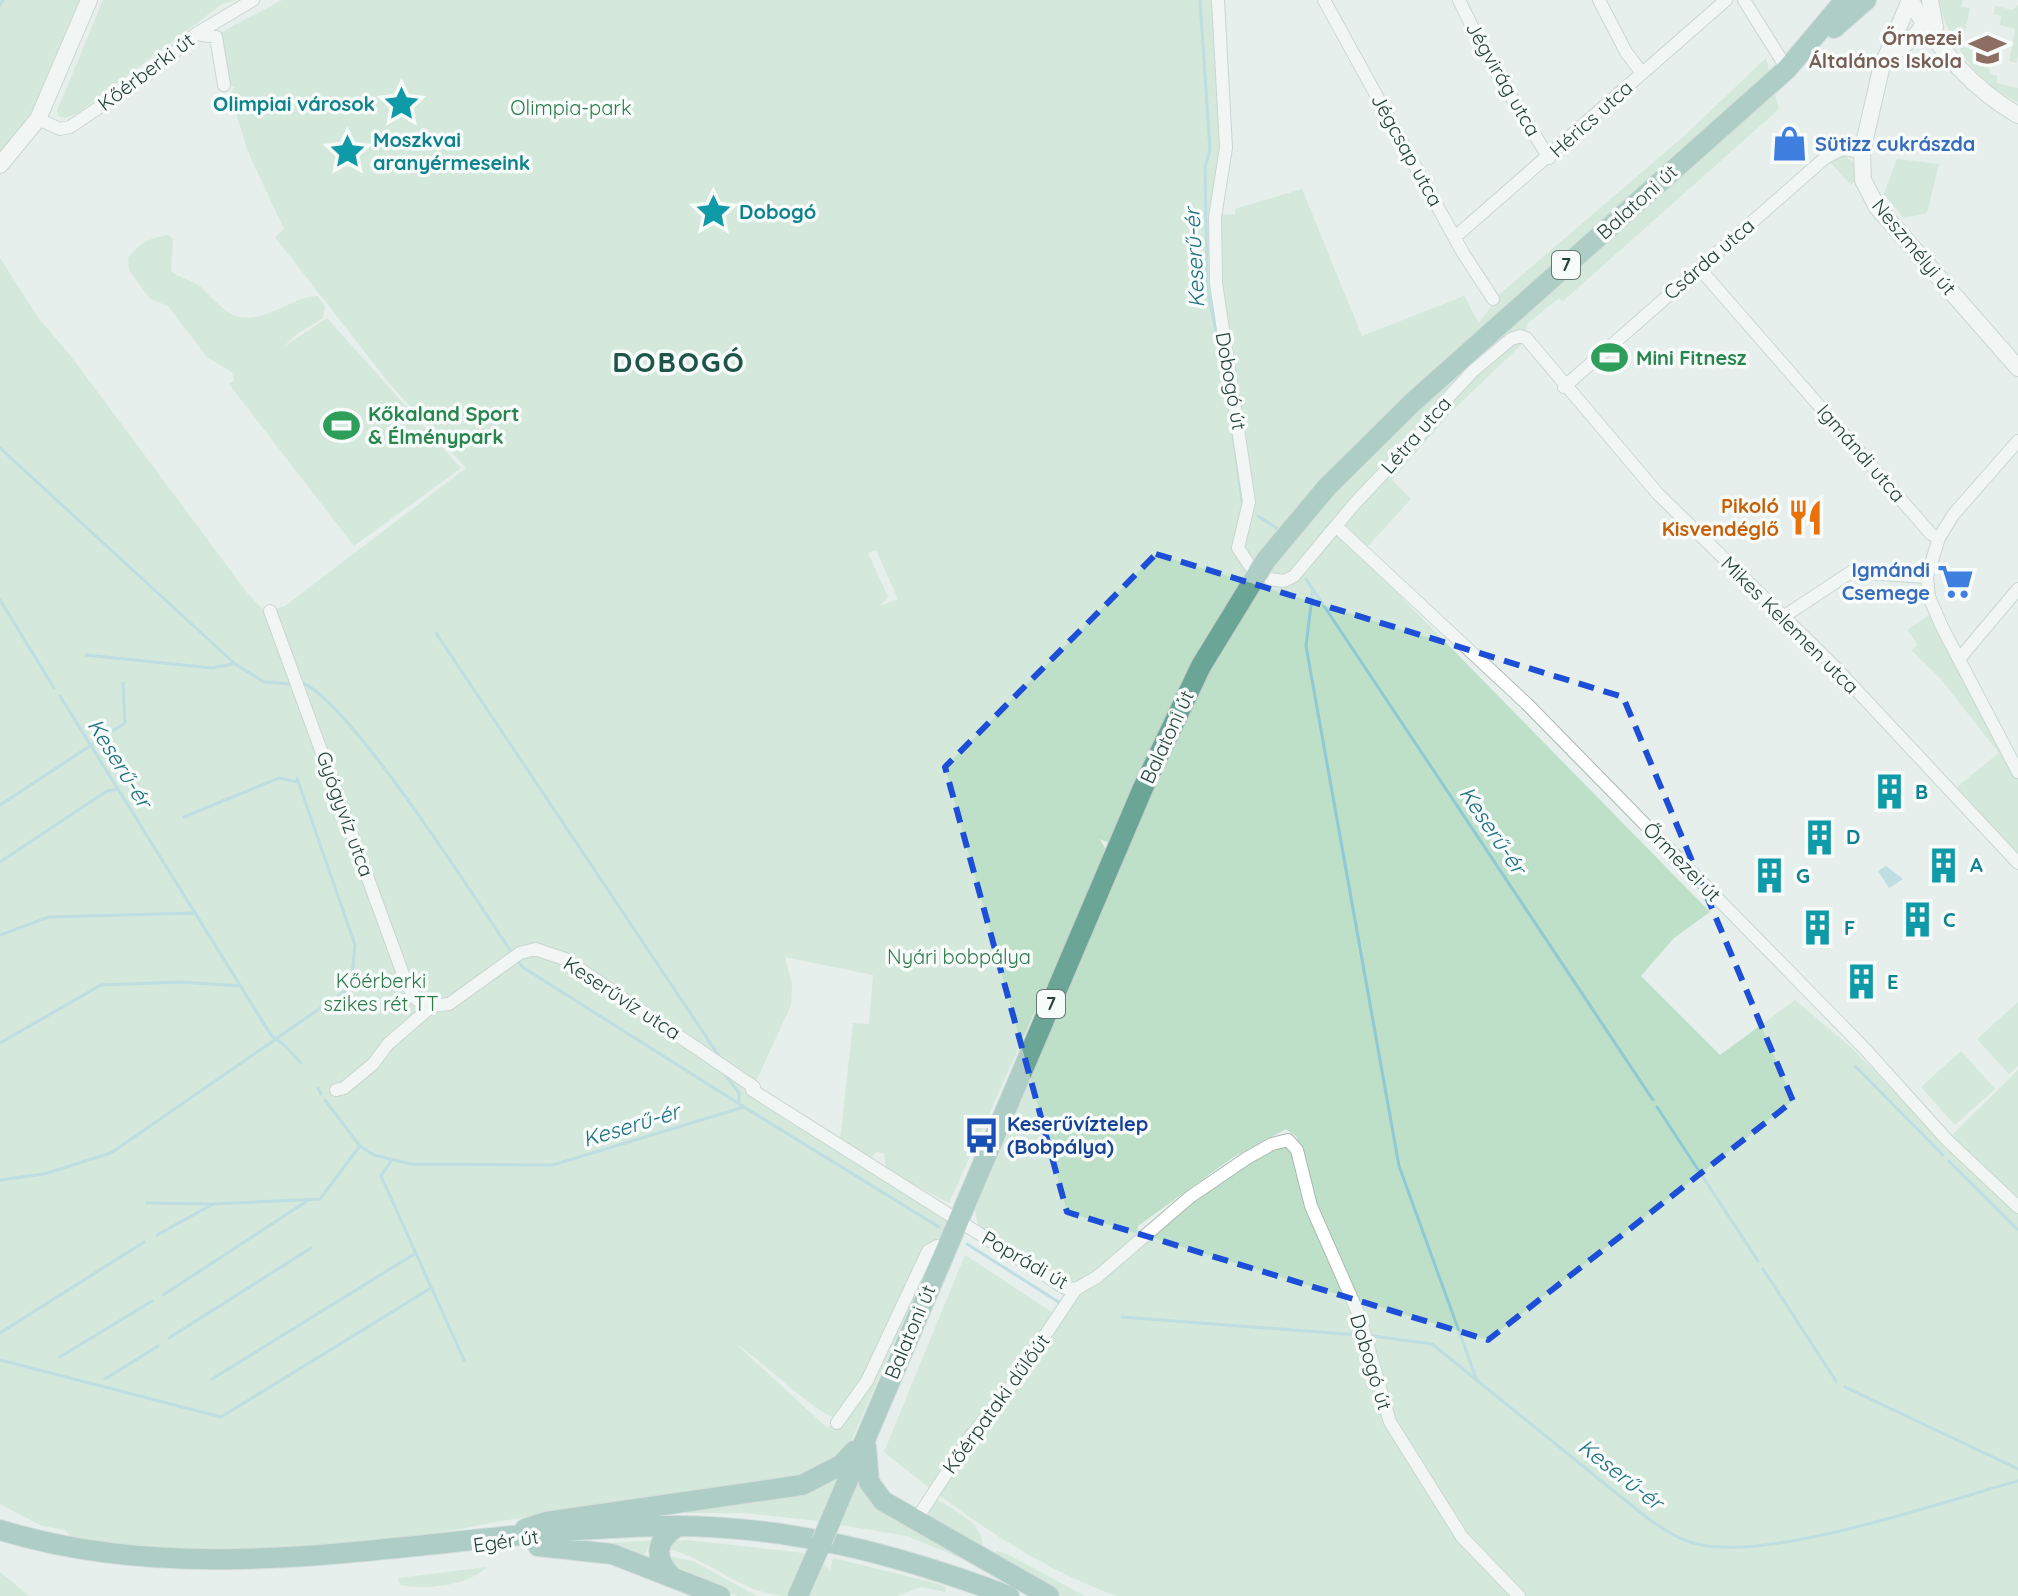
<svg xmlns="http://www.w3.org/2000/svg" width="2018" height="1596" viewBox="0 0 2018 1596" font-family="Quicksand,sans-serif">
<style>
.green{fill:#bfe0c8;fill-rule:evenodd}
.water{fill:#8ec9d4}
.lines{fill:none;stroke-linecap:round;stroke-linejoin:round}
.stream{stroke:#8ec9d4;stroke-width:3}
.minor-casing{stroke:#a8b8b2;stroke-width:14}
.tertiary-casing{stroke:#a8b8b2;stroke-width:18}
.primary-casing{stroke:#c2cac8;stroke-width:22}
.minor{stroke:#fff;stroke-width:12}
.tertiary{stroke:#fff;stroke-width:16}
.primary{stroke:#6aa596;stroke-width:20}
.primary-bridge-casing{stroke:#c2cac8;stroke-width:22;stroke-linecap:butt}
.primary-bridge{stroke:#6aa596;stroke-width:20}
.marked{fill:none;stroke:#1d4ed8;stroke-width:6;stroke-dasharray:16 10;stroke-linejoin:round}
.labels{text-anchor:middle;stroke-width:7;stroke-linejoin:round;paint-order:stroke}
.shield{fill:#f7fbf9;stroke:#637a73;stroke-width:2}
.shield-label{font-size:18px;font-weight:bold;fill:#24423a}
.education-label{font-size:20px;font-weight:bold;fill:#785e54;stroke:#f7fbf9;text-anchor:end}
.street-label{font-size:20px;fill:#24423a;stroke:#f7fbf9}
.culture-label{font-size:20px;font-weight:bold;fill:#0d838f;stroke:#f7fbf9;text-anchor:start}
.park-label{font-size:20px;fill:#2d7a4b;stroke:#f7fbf9}
.shop-label{font-size:20px;font-weight:bold;fill:#366cbe;stroke:#f7fbf9;text-anchor:start}
.leisure-label{font-size:20px;font-weight:bold;fill:#27864d;stroke:#f7fbf9;text-anchor:start}
.food-label{font-size:20px;font-weight:bold;fill:#c56008;stroke:#f7fbf9;text-anchor:end}
.transit-label{font-size:20px;font-weight:bold;fill:#164399;stroke:#f7fbf9;text-anchor:start}
.water-label{font-size:22px;font-style:italic;fill:#1c6f80;stroke:#f7fbf9}
.district-label{font-size:28px;font-weight:bold;letter-spacing:2px;fill:#1f5548;stroke:#f7fbf9}
</style>
<rect width="100%" height="100%" fill="#e6efeb"/>
<path class="green" d="M0,0H89L50,95L0,165Z
M103,0H235L222,4L78,113L65,118L59,116L57,111Z
M282,0H1218L1219,215L1235,214V209L1302,189L1362,336L1464,296L1479,323L1501,293L1683,137L1766,58L1779,109L1562,302L1559,298L1527,324L1523,343L1452,411L1392,480L1411,499L1360,555L1710,912L1674,938L1641,976L1720,1055L1795,1000L1853,1049L1944,1143L2018,1070V1596H1117C1031,1565 954,1509 884,1452L965,1255L1062,1319C1109,1251 1205,1192 1272,1144L1297,1148V1137L1286,1129L1232,1158L1138,1226L1137,1235L1082,1284C1044,1279 1007,1248 978,1225L975,1210L1152,792L1213,665L1250,570L1118,847L1100,839L1105,848L1095,878L949,1203L886,1170L884,1153L876,1152L869,1159L840,1140L853,1023L869,1024L873,975L785,957L792,984L791,1005L752,1090L957,1219L935,1251L911,1312L896,1338L852,1439L844,1451L813,1474L501,1521L396,1541L231,1556L74,1540L65,1530L42,1526L0,1504V258L39,319L70,355L248,594L271,618L270,611L285,606L466,468L389,383L275,237L284,229L248,152L230,93L236,86H231L220,33ZM876,550L898,599L879,606L888,597L868,553ZM736,1344C758,1357 819,1417 837,1418V1425L826,1427Z
M1938,0H1963L1961,7L1970,8L1963,41L1985,47L1990,74L1997,76V83L2018,88V102C1976,83 1950,43 1938,0Z
M2018,5V55L2016,63L2009,61L2015,29L2000,25L2001,16L1994,14L1995,6L2013,10Z
M1843,154L1855,164L1856,181L1851,185L1829,161Z
M1897,159L1939,164L1927,213L1904,218L1884,194Z
M168,235L173,239L171,271C180,279 195,281 203,289C227,313 236,326 272,312C289,306 300,296 318,296L325,307L323,318L297,334L282,348L327,318L461,468L354,546L229,384L234,380L232,372L207,357L168,306L150,299L129,270L128,258C139,243 150,238 168,235Z
M1932,613L2018,779V858L1954,789L1999,753L1940,678L1911,650L1918,645L1907,630Z
M2018,1002V1066L2009,1074L1977,1039Z
M1961,1051L1995,1089L1955,1125L1921,1087Z
M859,1472L975,1564L907,1536L841,1525Z
M840,1477L819,1521L746,1513H677L804,1494Z
M934,1498C952,1509 987,1524 982,1549L929,1519V1506Z
M656,1540L648,1546L644,1556L598,1544Z
M686,1540L804,1553L806,1559L788,1596C744,1596 708,1557 664,1548L667,1541Z
M997,1551L1007,1554L1085,1596H1062L989,1555Z
M663,1555L693,1561L757,1596H738L670,1569Z
M833,1558L931,1582L946,1587L945,1592L921,1587L897,1596H808L822,1562L830,1570Z
M487,1567C467,1586 427,1590 400,1585L398,1578Z
M0,1572L29,1596H0Z"/>
<path class="water" d="M1886,866L1903,879L1889,888L1878,871Z"/>
<g class="lines">
<path class="stream" d="M1200,1L1210,150L1205,167L1207,287L1222,362
M0,5L3,0
M1233,433L1243,508
M0,448L235,664L264,682L291,684
M1258,516L1281,531
M1306,579L1653,1100
M1313,589L1306,646L1399,1166L1476,1378
M0,600L54,688
M436,633L719,1056
M86,655L212,668L233,664
M302,683C349,700 478,903 512,953
M60,696L271,1035L285,1046
M0,805L125,723L123,683
M184,817L279,778L298,782
M0,862L107,791L118,789
M0,935L49,917L196,913
M516,960L524,968L744,1107
M0,1043L101,985L180,982L240,986
M287,1048L301,1063
M1855,1066L1943,1155
M724,1073L739,1093V1104
M318,1088L321,1094
M325,1100L360,1146L374,1155L410,1164L553,1165L744,1107L939,1227
M1657,1107L1758,1261
M391,1161L381,1176L464,1360
M1949,1161L2018,1230
M0,1180L44,1174L111,1153L351,987L355,945L297,778
M147,1203L211,1204
M157,1235L213,1204L320,1199L359,1147
M967,1244L1060,1303
M1763,1269L1836,1381
M163,1295L307,1201
M1122,1317L1359,1335
M0,1333L144,1242
M1373,1336L1432,1344L1646,1517C1663,1529 1680,1541 1701,1545C1780,1559 1937,1503 2018,1481
M169,1338L311,1248
M60,1357L152,1301
M0,1360L221,1417L431,1288
M105,1379L158,1346
M212,1379L416,1253
M1845,1387L2018,1469"/>
<defs>
<path id="minor" d="M1218,0L1226,148L1215,217L1216,283L1249,502L1238,548L1250,566
M1324,0L1463,253L1493,299
M1459,0L1488,59L1549,158
M1599,0L1626,52L1642,73
M1744,0L1787,69
M197,34L216,37L224,85
M38,119L60,129L70,127L147,75L196,34L253,0
M1455,237L1726,0
M1699,268L1931,534L1939,538
M1564,387L1825,158L1842,149L1862,152
M2018,441L1953,515L1939,538L1927,577L1929,597L1942,627L2018,772
M1337,527L1527,704L1865,1049L1947,1140L2018,1207
M1270,579L1284,581L1294,576L1356,502L1431,423L1443,403L1473,371L1511,339L1520,336L1526,338L1658,494L1833,665L2018,863
M270,611L407,985L417,1000L432,1006
M1783,617L1851,572L1927,577
M1959,659L2018,589
M336,1090L344,1088L373,1064L388,1044L432,1006L449,1004L520,953L535,949L565,959L754,1087L752,1090L1065,1288L1076,1289L1097,1277L1190,1197L1247,1158L1272,1144L1288,1140L1297,1150L1311,1206L1359,1315L1390,1422L1462,1537L1519,1596
M837,1423L867,1381L928,1251L937,1246L944,1249
M916,1520L970,1437L1010,1388L1076,1289"/>
<path id="tertiary" d="M1910,0L1881,69L1862,152L1863,180L1877,207L2018,368
M1910,0C1936,46 1971,88 2018,115
M1930,0L1935,27
M1885,60L1916,35L1929,18
M0,165L38,119L89,0"/>
<path id="primary" d="M1834,28L1866,0
M1266,560L1327,487L1413,402L1787,69L1845,0
M866,1446L869,1482L883,1501L1049,1596
M830,1522L1143,788L1201,666L1258,573
M525,1529L546,1522L802,1485L841,1465L854,1451
M0,1530C215,1596 441,1530 662,1526C784,1524 897,1554 1009,1596
M538,1546L612,1554L720,1596
M671,1576C653,1557 656,1540 678,1526
M798,1596L822,1541"/>
</defs>
<use href="#minor" class="minor-casing"/>
<use href="#tertiary" class="tertiary-casing"/>
<use href="#primary" class="primary-casing"/>
<use href="#minor" class="minor"/>
<use href="#tertiary" class="tertiary"/>
<use href="#primary" class="primary"/>
<defs>
<path id="primary-bridge" d="M1258,573L1266,560
M822,1541L830,1522"/>
</defs>
<use href="#primary-bridge" class="primary-bridge-casing"/>
<use href="#primary-bridge" class="primary-bridge"/>
</g>
<path d="M0 0H2018V1596H0ZM1156,554L1623,697L1793,1101L1488,1340L1067,1212L945,767Z" fill="#e6efeb" fill-opacity=".55" fill-rule="evenodd"/>
<path class="marked" d="M1156,554L1623,697L1793,1101L1488,1340L1067,1212L945,767Z"/>
<defs>
<symbol id="school-bare" viewBox="-9 -9 18 18"><path d="M0-5L7-2L0 1L-7-2ZM-4 1L0 2.5L4 1V4Q0 6-4 4Z" fill="#8d6e63" stroke="#f7fbf9" stroke-width="2.5" paint-order="stroke"/></symbol>
<symbol id="sight-bare" viewBox="-9 -9 18 18"><path d="M0-6L1.8-2.2L6-1.7L2.9 1.2L3.7 5.4L0 3.3L-3.7 5.4L-2.9 1.2L-6-1.7L-1.8-2.2Z" fill="#0f9aa8" stroke="#f7fbf9" stroke-width="2.5" paint-order="stroke"/></symbol>
<symbol id="shop-bare" viewBox="-9 -9 18 18"><path d="M-5-2.5h2.3a2.7 3.5 0 0 1 5.4 0H5L5.5 6h-11ZM-1.5-2.5h3a1.5 2.3 0 0 0-3 0Z" fill="#3f7fe0" stroke="#f7fbf9" stroke-width="2.5" paint-order="stroke"/></symbol>
<symbol id="stadium-bare" viewBox="-9 -9 18 18"><path d="M0-5a6.5 5 0 1 0 0 10a6.5 5 0 1 0 0-10ZM-3.5-1.8h7v3.6h-7Z" fill="#2e9e5b" stroke="#f7fbf9" stroke-width="2.5" paint-order="stroke"/></symbol>
<symbol id="restaurant-bare" viewBox="-9 -9 18 18"><path d="M-5-6h1v4h1v-4h1v4h1v-4h1v5L-1.5 .5V6h-2V.5L-5-1ZM5-6V6H3V1.5H1.5Q1.5-4 5-6Z" fill="#e8710a" stroke="#f7fbf9" stroke-width="2.5" paint-order="stroke"/></symbol>
<symbol id="supermarket-bare" viewBox="-9 -9 18 18"><path d="M-6-5.5h2.5l.6 2H6L4.5 2H-2.5L-4.4-4H-6ZM-1.5 3.2a1.3 1.3 0 1 0 .1 0ZM3 3.2a1.3 1.3 0 1 0 .1 0Z" fill="#3f7fe0" stroke="#f7fbf9" stroke-width="2.5" paint-order="stroke"/></symbol>
<symbol id="building-bare" viewBox="-9 -9 18 18"><path d="M-4-6H4V6H1V3H-1V6H-4ZM-2.5-4.3h1.7v1.8h-1.7ZM.8-4.3h1.7v1.8H.8ZM-2.5-1h1.7V.8h-1.7ZM.8-1h1.7V.8H.8Z" fill="#0f9aa8" stroke="#f7fbf9" stroke-width="2.5" paint-order="stroke"/></symbol>
<symbol id="bus-bare" viewBox="-9 -9 18 18"><path d="M-5-6H5V4H4V6H2V4H-2V6H-4V4H-5ZM-3.5-4V0h7V-4ZM-3.5 1.2v1.5H-2V1.2ZM2 1.2v1.5H3.5V1.2Z" fill="#1a4fb4" stroke="#f7fbf9" stroke-width="2.5" paint-order="stroke"/></symbol>
</defs>
<g fill-rule="evenodd">
<use href="#school-bare" x="1962" y="24" width="51" height="51"/>
<use href="#sight-bare" x="376" y="78" width="51" height="51"/>
<use href="#shop-bare" x="1764" y="118" width="51" height="51"/>
<use href="#sight-bare" x="322" y="126" width="51" height="51"/>
<use href="#sight-bare" x="688" y="186" width="51" height="51"/>
<use href="#stadium-bare" x="1584" y="332" width="51" height="51"/>
<use href="#stadium-bare" x="316" y="400" width="51" height="51"/>
<use href="#restaurant-bare" x="1780" y="492" width="51" height="51"/>
<use href="#supermarket-bare" x="1930" y="556" width="51" height="51"/>
<use href="#building-bare" x="1864" y="766" width="51" height="51"/>
<use href="#building-bare" x="1794" y="812" width="51" height="51"/>
<use href="#building-bare" x="1918" y="840" width="51" height="51"/>
<use href="#building-bare" x="1744" y="850" width="51" height="51"/>
<use href="#building-bare" x="1892" y="894" width="51" height="51"/>
<use href="#building-bare" x="1792" y="902" width="51" height="51"/>
<use href="#building-bare" x="1836" y="956" width="51" height="51"/>
<use href="#bus-bare" x="956" y="1110" width="51" height="51"/>
</g>
<g class="labels">
<g class="shield">
<rect x="1552" y="251" width="28" height="28" rx="6"/>
<rect x="1037" y="990" width="28" height="28" rx="6"/>
</g>
<g class="shield-label">
<text x="1566" y="271">7</text>
<text x="1051" y="1010">7</text>
</g>
<g class="education-label">
<text x="1962" y="45">Őrmezei<tspan x="1962" dy="23">Általános Iskola</tspan></text>
</g>
<g class="street-label">
<text transform="translate(146 72) rotate(-37)" y="7">Kőérberki út</text>
<text transform="translate(1503 79) rotate(60)" y="7">Jégvirág utca</text>
<text transform="translate(1591 119) rotate(-42)" y="7">Hérics utca</text>
<text transform="translate(1407 150) rotate(61)" y="7">Jégcsap utca</text>
<text transform="translate(1637 202) rotate(-42)" y="7">Balatoni út</text>
<text transform="translate(1914 247) rotate(50)" y="7">Neszmélyi út</text>
<text transform="translate(1709 259) rotate(-41)" y="7">Csárda utca</text>
<text transform="translate(1231 381) rotate(80)" y="7">Dobogó út</text>
<text transform="translate(1416 435) rotate(-49)" y="7">Létra utca</text>
<text transform="translate(1861 453) rotate(49)" y="7">Igmándi utca</text>
<text transform="translate(1790 625) rotate(45)" y="7">Mikes Kelemen utca</text>
<text transform="translate(1167 737) rotate(-65)" y="7">Balatoni út</text>
<text transform="translate(345 814) rotate(70)" y="7">Gyógyvíz utca</text>
<text transform="translate(1682 862) rotate(46)" y="7">Őrmezei út</text>
<text transform="translate(622 998) rotate(33)" y="7">Keserűvíz utca</text>
<text transform="translate(1025 1260) rotate(30)" y="7">Poprádi út</text>
<text transform="translate(910 1332) rotate(-67)" y="7">Balatoni út</text>
<text transform="translate(1371 1362) rotate(73)" y="7">Dobogó út</text>
<text transform="translate(996 1404) rotate(-54)" y="7">Kőérpataki dűlőút</text>
<text transform="translate(506 1541) rotate(-8)" y="7">Egér út</text>
</g>
<g class="culture-label">
<text x="375" y="111" text-anchor="end">Olimpiai városok</text>
<text x="373" y="147">Moszkvai<tspan x="373" dy="23">aranyérmeseink</tspan></text>
<text x="739" y="219">Dobogó</text>
<text x="1915" y="799">B</text>
<text x="1846" y="844">D</text>
<text x="1970" y="872">A</text>
<text x="1796" y="883">G</text>
<text x="1943" y="927">C</text>
<text x="1844" y="935">F</text>
<text x="1887" y="989">E</text>
</g>
<g class="park-label">
<text x="571" y="115">Olimpia-park</text>
<text x="959" y="964">Nyári bobpálya</text>
<text x="381" y="988">Kőérberki<tspan x="381" dy="23">szikes rét TT</tspan></text>
</g>
<g class="shop-label">
<text x="1815" y="151">Sütizz cukrászda</text>
<text x="1930" y="577" text-anchor="end">Igmándi<tspan x="1930" dy="23">Csemege</tspan></text>
</g>
<g class="leisure-label">
<text x="1636" y="365">Mini Fitnesz</text>
<text x="368" y="421">Kőkaland Sport<tspan x="368" dy="23">&amp; Élménypark</tspan></text>
</g>
<g class="food-label">
<text x="1779" y="513">Pikoló<tspan x="1779" dy="23">Kisvendéglő</tspan></text>
</g>
<g class="transit-label">
<text x="1007" y="1131">Keserűvíztelep<tspan x="1007" dy="23">(Bobpálya)</tspan></text>
</g>
<g class="water-label">
<text transform="translate(1194 258) rotate(-93)" y="8">Keserű-ér</text>
<text transform="translate(120 763) rotate(58)" y="8">Keserű-ér</text>
<text transform="translate(1493 830) rotate(56)" y="8">Keserű-ér</text>
<text transform="translate(631 1125) rotate(-17)" y="8">Keserű-ér</text>
<text transform="translate(1621 1474) rotate(38)" y="8">Keserű-ér</text>
</g>
<g class="district-label">
<text x="679" y="372">DOBOGÓ</text>
</g>
</g>
</svg>
